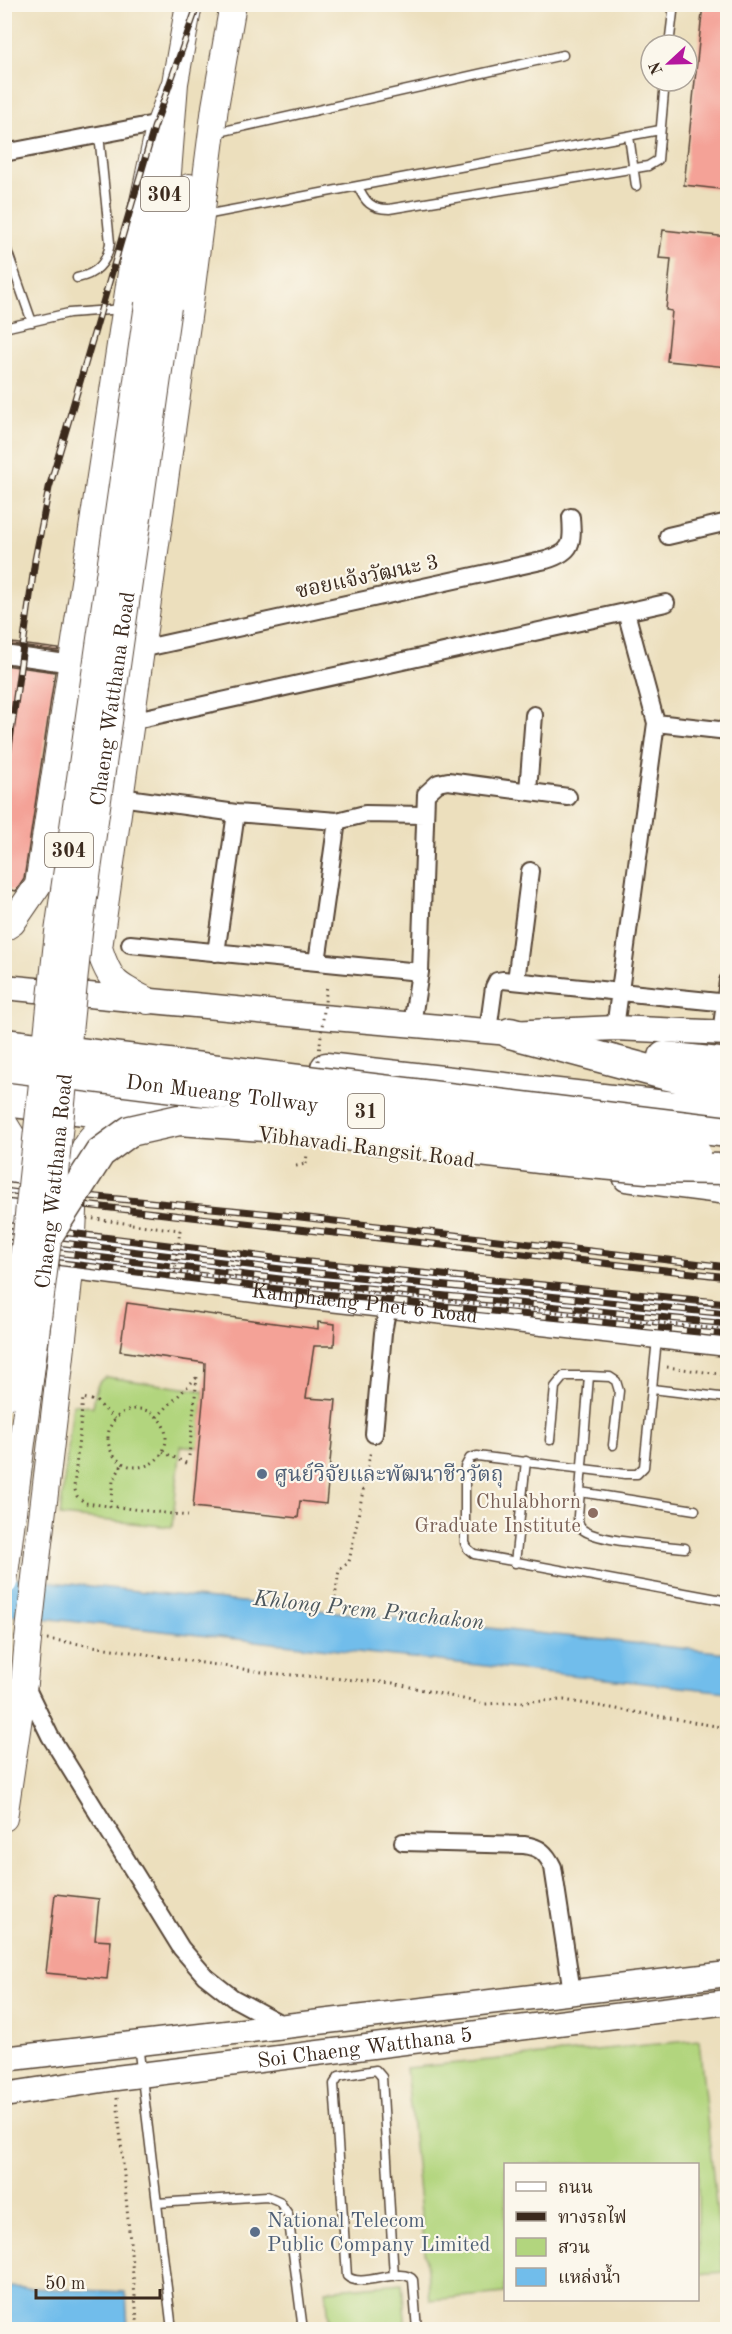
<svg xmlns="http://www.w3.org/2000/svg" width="732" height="2334" viewBox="0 0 732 2334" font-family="'Old Standard TT','Noto Serif Thai',serif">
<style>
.green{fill:#b2d57e;stroke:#76804e;stroke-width:1.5}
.water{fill:#71bdeb;stroke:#567484;stroke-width:1.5}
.building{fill:#f4a297}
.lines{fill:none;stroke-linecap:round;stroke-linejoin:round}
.lane-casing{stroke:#564536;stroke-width:11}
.street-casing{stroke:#564536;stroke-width:20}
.secondary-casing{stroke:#564536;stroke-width:27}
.primary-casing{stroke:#564536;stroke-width:28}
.highway-casing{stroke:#564536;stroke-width:33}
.path{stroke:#564536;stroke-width:3;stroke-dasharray:1.5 4.5;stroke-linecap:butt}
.lane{stroke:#fff;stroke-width:8}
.street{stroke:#fff;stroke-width:16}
.secondary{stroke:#fff;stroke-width:24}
.primary{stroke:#fff;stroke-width:26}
.highway{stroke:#fff;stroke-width:30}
.rail-casing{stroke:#3b2a1e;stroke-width:7}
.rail{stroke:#fbf7ec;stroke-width:4.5;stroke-dasharray:14;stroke-linecap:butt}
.primary-bridge-casing{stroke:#564536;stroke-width:28;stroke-linecap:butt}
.highway-bridge-casing{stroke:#564536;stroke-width:33;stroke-linecap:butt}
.path-bridge{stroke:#564536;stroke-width:3;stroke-dasharray:1.5 4.5;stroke-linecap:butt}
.primary-bridge{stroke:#fff;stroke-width:26}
.highway-bridge{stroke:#fff;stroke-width:30}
.service-dot{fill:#5c6f8a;stroke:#fbf7ec;stroke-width:2}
.education-dot{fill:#8d6e63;stroke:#fbf7ec;stroke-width:2}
.labels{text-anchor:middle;stroke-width:4.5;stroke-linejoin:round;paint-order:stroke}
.shield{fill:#fbf7ec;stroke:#75685c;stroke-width:1.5}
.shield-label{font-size:20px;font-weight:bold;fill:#3b2a1e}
.street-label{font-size:21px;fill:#3b2a1e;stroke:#fbf7ec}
.service-label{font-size:21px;fill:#4e5e75;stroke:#fbf7ec;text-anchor:start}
.education-label{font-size:21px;fill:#785e54;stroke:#fbf7ec;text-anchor:end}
.water-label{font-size:22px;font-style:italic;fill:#4b565c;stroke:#fbf7ec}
</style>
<rect width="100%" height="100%" fill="#fbf7ec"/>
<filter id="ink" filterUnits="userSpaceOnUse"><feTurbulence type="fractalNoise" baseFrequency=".0167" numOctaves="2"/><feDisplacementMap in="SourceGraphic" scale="12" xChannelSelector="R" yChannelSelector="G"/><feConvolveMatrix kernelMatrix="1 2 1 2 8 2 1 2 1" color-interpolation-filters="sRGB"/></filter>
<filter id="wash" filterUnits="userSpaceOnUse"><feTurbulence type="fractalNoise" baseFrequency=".008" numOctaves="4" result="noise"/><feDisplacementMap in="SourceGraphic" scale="24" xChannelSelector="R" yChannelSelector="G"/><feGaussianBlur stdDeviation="1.35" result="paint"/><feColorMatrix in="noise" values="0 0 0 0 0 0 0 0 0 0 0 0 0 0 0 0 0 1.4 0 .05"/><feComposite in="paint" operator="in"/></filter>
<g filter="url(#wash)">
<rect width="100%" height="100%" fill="#ecdfbd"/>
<path class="green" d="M106,1377L204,1391L199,1447L181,1446L172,1527L60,1516L73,1404L93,1407C95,1396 95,1381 106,1377Z
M699,2040L723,2272L698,2274V2164H506L505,2293L430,2300L406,2068Z
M402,2283L406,2329H330L326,2290Z"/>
<path class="water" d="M4,1577L727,1653V1692L5,1614Z
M5,2287L126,2292L128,2329H5Z"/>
<g id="blocks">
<path class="building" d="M703,4H728V190L684,185Z
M663,230L728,237V367L667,361L672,311L666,310L671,259L659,258Z
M4,642L59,649L58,651L4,644Z
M4,665L55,672L24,879L16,891L4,889Z
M127,1303L318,1329V1322L335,1324L334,1346H314L306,1398L336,1400L326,1504L300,1501L298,1518L193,1507L204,1391L205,1363L120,1351Z
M55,1894L99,1899L95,1940L111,1941L107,1979L46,1973Z"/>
</g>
</g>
<g filter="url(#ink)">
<use href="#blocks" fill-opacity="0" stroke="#564536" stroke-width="1.5"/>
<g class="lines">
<defs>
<path id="lane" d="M669,45L674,4
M215,133L563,55
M629,136L636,186
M358,186L660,130
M205,215L358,186C365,202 371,209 389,209L648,166L658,160L665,81
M4,242L32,322
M77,278C97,274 107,263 110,243L99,134
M4,328L69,313L124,309
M657,1339L644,1467L637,1474H625L477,1456L470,1458L465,1467V1543L468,1549L474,1554L728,1601
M652,1389L728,1398
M550,1440L555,1387L564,1376H589
M613,1445L619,1391L616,1381L610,1377L589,1376L578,1516C578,1521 578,1526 582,1529C597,1542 663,1545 685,1548
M580,1492L695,1510
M515,1563L526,1461
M138,2044L172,2330
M157,2203L267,2196L279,2201L288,2214L303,2330
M394,2276L382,2077L376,2070L339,2076L334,2084L347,2276C361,2290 402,2265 413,2280L417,2330"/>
<path id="street" d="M4,153L160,123
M668,536L728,522
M141,649L546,560C573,552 573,543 571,517
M4,654L72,664
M131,721L666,603
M656,723L728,731
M528,791L534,715
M120,797L236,813L337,821
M130,944L420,972
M216,953L236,813
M317,962L337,821L365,814L424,815
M516,981L530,871
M412,1025L420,972L426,794L438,783L448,781L568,797
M615,1028L656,723L626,612
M488,1031L494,987L497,981L503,980L728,1003
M721,1033L728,981
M374,1434L383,1333L388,1306
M24,1683L50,1736L181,1948L205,1976L233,1998L285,2026
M403,1842L524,1845C540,1847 546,1853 553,1867L572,1992"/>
<g id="secondary">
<path d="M4,987L310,1016L510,1033L615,1028L728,1033"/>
<path d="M4,1104L130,1118"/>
<path d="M626,1179L728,1192"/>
<path d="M53,1245L278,1273L728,1320"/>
<path id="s1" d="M51,1264L277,1293L728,1344"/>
<path d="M4,2059L728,1974"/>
<path id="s2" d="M4,2095L116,2078L728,2002"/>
</g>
<path id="primary" d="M148,304L168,173L175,83L189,4
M168,307L189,187
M4,928L12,923L38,885L139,220L160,123L175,83
M148,1001C116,985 110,983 99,948L189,310L215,107L233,4
M4,1123L12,1136L15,1149L4,1256
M38,1551C50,1450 63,1349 72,1248C75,1218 72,1170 86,1145C94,1131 108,1125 121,1117
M4,1818L24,1683L28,1640"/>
<path id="highway" d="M510,1033L664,1074L728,1088
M664,1057L728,1064
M326,1068L728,1113
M4,1087L209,1112"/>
</defs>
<use href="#lane" class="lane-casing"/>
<use href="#street" class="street-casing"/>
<use href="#secondary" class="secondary-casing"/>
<use href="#primary" class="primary-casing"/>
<use href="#highway" class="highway-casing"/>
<path class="path" d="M296,1166L306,1164
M132,1224L180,1230
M667,1367L728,1375
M108 1438a29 29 0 1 1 58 0a29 29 0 1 1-58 0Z
M157,1417L196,1378
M115,1419L96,1401L83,1398L74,1487L77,1496L85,1503L188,1516
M163,1452L188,1464
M189,1456L197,1377
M110,1507L113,1481L123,1463
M335,1598L339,1570L349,1562L371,1450
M47,1639L268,1673L393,1683L485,1704L564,1700L728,1728
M117,2098L138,2330"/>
<use href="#lane" class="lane"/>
<use href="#street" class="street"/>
<use href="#secondary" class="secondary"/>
<use href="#primary" class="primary"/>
<use href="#highway" class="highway"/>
<defs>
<path id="rail" d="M4,784L35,560L49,488L154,128L198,4
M4,1185L77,1195L283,1215L728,1267
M4,1196L728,1277
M4,1225L299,1261L728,1303
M4,1236L298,1271L728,1314
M4,1246L297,1281L728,1324
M4,1256L295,1291L728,1335"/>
</defs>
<use href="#rail" class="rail-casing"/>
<use href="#rail" class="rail"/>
<defs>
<g id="primary-bridge">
<path d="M4,1398L26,1234L58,932L148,304"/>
<path id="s3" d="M4,1582L49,1233L79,933L168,307"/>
<path d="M28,1640L38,1551"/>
</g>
<g id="highway-bridge">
<path d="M4,1044L728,1132"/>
<path id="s4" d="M4,1066L695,1152"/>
<path d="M49,1233L100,1153L130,1131L179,1120L278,1127L556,1160L647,1168L728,1169"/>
</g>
</defs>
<use href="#primary-bridge" class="primary-bridge-casing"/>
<use href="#highway-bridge" class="highway-bridge-casing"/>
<path class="path-bridge" d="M318,1061L327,985
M306,1164L307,1153
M87,1218L132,1224
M180,1230L175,1272L728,1330"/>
<use href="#primary-bridge" class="primary-bridge"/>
<use href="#highway-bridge" class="highway-bridge"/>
</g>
</g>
<g class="service-dot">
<circle cx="262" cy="1474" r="6"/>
<circle cx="255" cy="2232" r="6"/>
</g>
<circle class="education-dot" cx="593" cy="1513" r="6"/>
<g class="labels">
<g class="shield">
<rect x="141" y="177" width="48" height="34" rx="4.5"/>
<rect x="45" y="833" width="48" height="34" rx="4.5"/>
<rect x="348" y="1094" width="36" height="34" rx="4.5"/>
</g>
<g class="shield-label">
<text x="165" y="201">304</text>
<text x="69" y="857">304</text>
<text x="366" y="1118">31</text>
</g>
<g class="street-label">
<text transform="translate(367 576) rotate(-12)" y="7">ซอยแจ้งวัฒนะ 3</text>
<text dy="7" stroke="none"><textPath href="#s3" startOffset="890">Chaeng Watthana Road</textPath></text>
<text dy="7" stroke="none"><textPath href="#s4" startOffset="220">Don Mueang Tollway</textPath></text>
<text transform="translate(366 1147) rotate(7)" y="7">Vibhavadi Rangsit Road</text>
<text dy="7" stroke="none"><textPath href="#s3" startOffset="404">Chaeng Watthana Road</textPath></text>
<text dy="7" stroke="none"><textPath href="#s1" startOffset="316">Kamphaeng Phet 6 Road</textPath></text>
<text dy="7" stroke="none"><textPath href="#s2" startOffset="364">Soi Chaeng Watthana 5</textPath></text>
</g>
<g class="service-label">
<text x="274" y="1481">ศูนย์วิจัยและพัฒนาชีววัตถุ</text>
<text x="267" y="2227">National Telecom<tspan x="267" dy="24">Public Company Limited</tspan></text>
</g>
<g class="education-label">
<text x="581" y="1508">Chulabhorn<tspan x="581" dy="24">Graduate Institute</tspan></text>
</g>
<g class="water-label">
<text transform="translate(369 1609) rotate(6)" y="8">Khlong Prem Prachakon</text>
</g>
</g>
<rect width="732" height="2334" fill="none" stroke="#fbf7ec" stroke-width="24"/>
<rect x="504" y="2163" width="195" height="138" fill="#fbf7ec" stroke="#aea59a" stroke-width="1.5"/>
<rect x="516" y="2182" width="30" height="9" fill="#ffffff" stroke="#aea59a" stroke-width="1.5"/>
<text x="558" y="2193" font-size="18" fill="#3b2a1e">ถนน</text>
<rect x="516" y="2212" width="30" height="9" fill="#3b2a1e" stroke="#aea59a" stroke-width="1.5"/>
<text x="558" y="2223" font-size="18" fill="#3b2a1e">ทางรถไฟ</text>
<rect x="516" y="2238" width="30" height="18" fill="#b2d57e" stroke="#aea59a" stroke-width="1.5"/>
<text x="558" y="2253" font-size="18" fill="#3b2a1e">สวน</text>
<rect x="516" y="2268" width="30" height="18" fill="#71bdeb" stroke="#aea59a" stroke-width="1.5"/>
<text x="558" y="2283" font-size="18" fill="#3b2a1e">แหล่งน้ำ</text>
<g transform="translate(669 63) rotate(248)"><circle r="28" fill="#fbf7ec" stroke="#aea59a" stroke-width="1.5"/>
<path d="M0-4.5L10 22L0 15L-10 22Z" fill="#b5179e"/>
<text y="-9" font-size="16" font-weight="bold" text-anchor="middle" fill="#3b2a1e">N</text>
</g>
<path d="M36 2289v9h124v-9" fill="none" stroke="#3b2a1e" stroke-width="3"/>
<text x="45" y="2289" font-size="18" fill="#3b2a1e" stroke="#fbf7ec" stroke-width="4.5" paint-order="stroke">50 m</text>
</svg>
